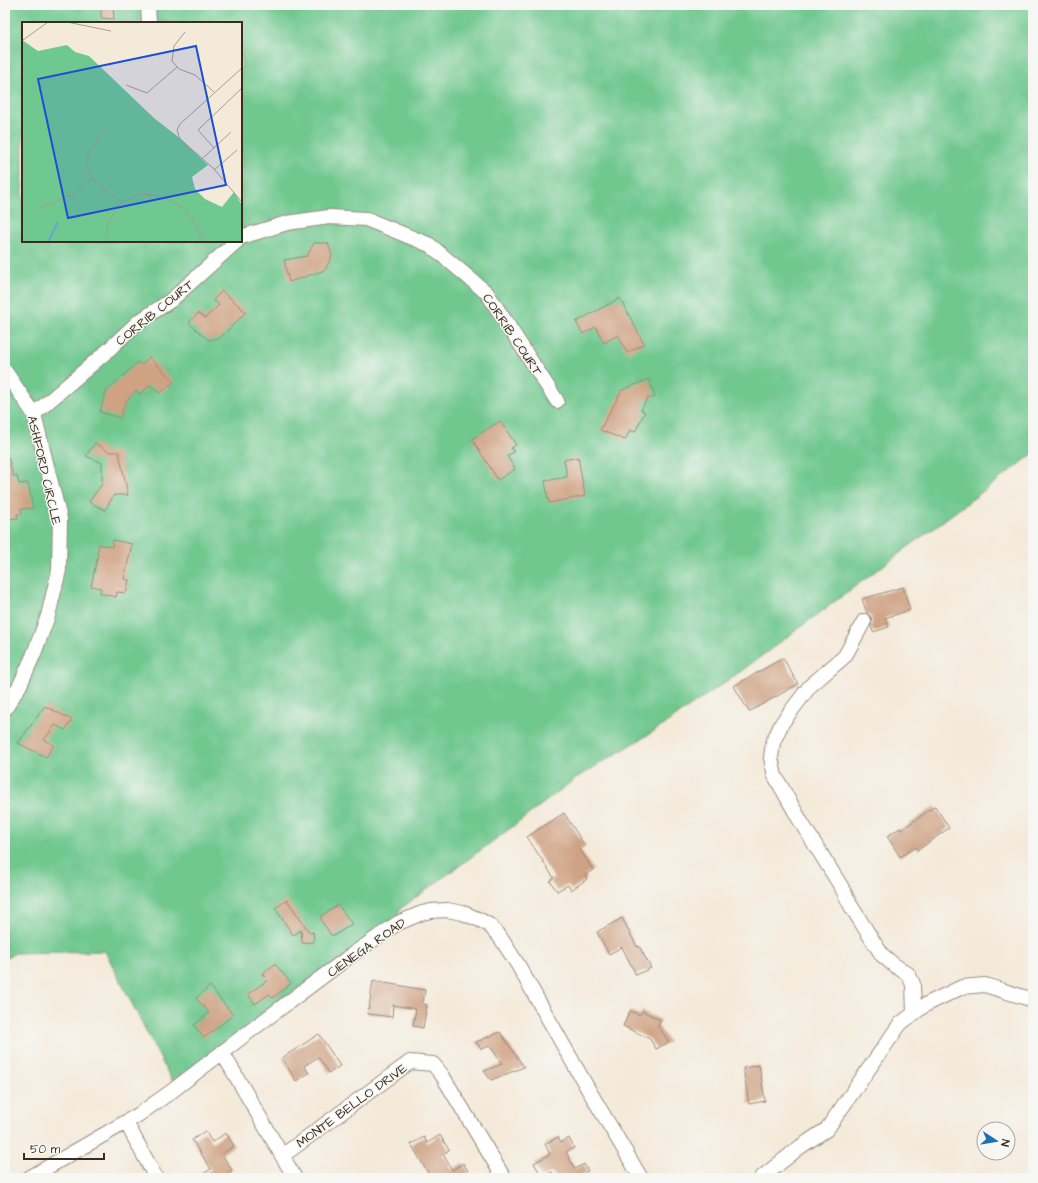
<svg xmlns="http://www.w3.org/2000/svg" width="1038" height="1183" viewBox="0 0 1038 1183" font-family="'Architects Daughter',sans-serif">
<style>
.green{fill:#6fc88f;stroke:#557956;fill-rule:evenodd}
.building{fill:#cfa283}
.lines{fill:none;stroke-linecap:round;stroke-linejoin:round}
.minor-casing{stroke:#988a7c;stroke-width:16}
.minor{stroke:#fff;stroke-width:14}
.labels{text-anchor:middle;stroke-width:3;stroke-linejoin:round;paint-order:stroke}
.street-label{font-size:13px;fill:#3b2a1e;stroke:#f6f6f2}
.inset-river{fill:none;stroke:#6ba1d8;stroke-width:2}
.inset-road{fill:none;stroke:#aa9d8f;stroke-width:1}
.view{fill:#1d4ed8;fill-opacity:0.15;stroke:#1d4ed8;stroke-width:2}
.inset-edge{fill:none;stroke:#3b2a1e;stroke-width:2}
</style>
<rect width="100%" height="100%" fill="#f6f6f2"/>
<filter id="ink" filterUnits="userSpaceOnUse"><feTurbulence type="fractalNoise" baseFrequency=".025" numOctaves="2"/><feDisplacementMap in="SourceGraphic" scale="8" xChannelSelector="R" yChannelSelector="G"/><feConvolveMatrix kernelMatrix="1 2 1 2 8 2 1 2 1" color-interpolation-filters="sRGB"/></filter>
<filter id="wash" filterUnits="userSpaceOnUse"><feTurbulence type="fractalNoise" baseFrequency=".012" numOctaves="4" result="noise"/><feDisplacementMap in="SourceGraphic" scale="16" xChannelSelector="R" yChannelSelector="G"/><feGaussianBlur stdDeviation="0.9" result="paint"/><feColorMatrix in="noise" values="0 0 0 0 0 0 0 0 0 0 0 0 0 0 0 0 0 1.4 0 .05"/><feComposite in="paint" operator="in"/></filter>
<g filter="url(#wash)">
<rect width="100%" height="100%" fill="#f4eada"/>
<path class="green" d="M5,5H1033V454L744,669L656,730L576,778L519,822L400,909L393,931L172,1081L105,951L15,953L5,959ZM23,23H241V241H23Z"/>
<g id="blocks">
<path class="building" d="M101,5H113L114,19L101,18Z
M314,243H328L332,256L325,270L289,282L284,260L307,256Z
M222,291L246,312L220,338L208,340L189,323L198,313L205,318L219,305L213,300Z
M620,298L644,344L627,353L618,335L604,343L596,327L583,334L576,322Z
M149,357L174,382L160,393L150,385L140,394L136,391L126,401L120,418L100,412L106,392L138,362L142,365Z
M649,379L655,397L647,399L641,410L645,412L635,432L630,430L625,440L600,430L622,390Z
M500,421L516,445L511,448L514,452L507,456L515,469L498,480L472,439Z
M95,443L109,452H119L128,495H114L105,510L89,502L102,484V463L86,456Z
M5,457H8L13,476H17L19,484L28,483L33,508L21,509L22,514H17L18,518L5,519Z
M578,457L585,496L549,503L545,481L567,477L564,460Z
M113,540L132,544L124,579L129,580L126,593L117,592L116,597L100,593L101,588L91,586L98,554H97L99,544L112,547Z
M903,587L910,610L885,618L889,627L873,632L871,626L872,621L871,617L867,613L862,599Z
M783,658L798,684L749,712L734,686Z
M45,706L72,720L65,730L55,725L44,740L54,745L46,757L18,743Z
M935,806L949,828L918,850L916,847L900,857L887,836L900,828L901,830Z
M564,813L585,846L580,849L593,870L585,875L587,879L571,890L568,885L557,891L550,881L554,878L527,837Z
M287,900L310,933L313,932L314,942L302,943L301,930L293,935L275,908Z
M338,905L352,924L335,935H331L321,920V916Z
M622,918L637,947L639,946L651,968L636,975L622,947L609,954L597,932Z
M275,964L291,983L273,998L269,994L255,1004L248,994L268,980L262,974Z
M373,981L425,990L423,1004L427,1005L423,1028L413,1026L416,1009L393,1005L392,1017L368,1014Z
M210,986L233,1015L204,1038L194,1025L209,1013L196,998Z
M630,1011L640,1015L642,1011L661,1020L658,1026L669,1042L656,1049L650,1039L623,1026Z
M500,1032L524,1067L491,1080L484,1071L502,1064L490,1046L481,1049L476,1042Z
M319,1034L340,1066L329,1073L318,1057L304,1066L309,1073L296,1081L282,1058Z
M759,1065L765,1101L749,1104L743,1068Z
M205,1131L212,1142L226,1133L234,1146L222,1154L232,1170L221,1178H197L211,1169L192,1140Z
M440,1135L449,1150L443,1154L452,1170L463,1163L470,1174L464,1178H431L411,1144L424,1137L427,1143Z
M558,1137L561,1142L569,1138L574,1148L566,1152L575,1169L584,1164L588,1171L580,1176L581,1178H556L552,1172L542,1177L534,1163L550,1154L545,1144Z"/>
</g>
</g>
<g filter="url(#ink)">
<use href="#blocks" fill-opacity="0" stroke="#988a7c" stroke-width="1"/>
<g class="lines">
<defs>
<path id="minor" d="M148,5L149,23
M241,237L287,223L329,217L366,219L430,245L487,293L557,401
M5,371L34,414L60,519L59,570L48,616L33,656L20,685L5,709
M34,414L105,353L138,322L170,301L237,241
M864,621L845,656L810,686L782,723L773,742L771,758L775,776L801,822L842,888L851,906L873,941L882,955L894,965L908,974L913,984L914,1013
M222,1052L295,1178
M126,1122L156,1178
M282,1156L410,1062L433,1064L442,1075L504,1178
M29,1178L138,1115L172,1091L242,1037L350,956L398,923L422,913L431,911L447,910L463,913L480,920L489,925L500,937L518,965L588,1089L641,1178
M761,1178L800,1147L827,1129L900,1024L925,1005L962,987L985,985L1033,1000"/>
</defs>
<use href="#minor" class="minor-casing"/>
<use href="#minor" class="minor"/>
</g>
</g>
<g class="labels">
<g class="street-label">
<text transform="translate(154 312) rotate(-39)" y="5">CORRIB COURT</text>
<text transform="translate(513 334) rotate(56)" y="5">CORRIB COURT</text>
<text transform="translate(45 470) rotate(77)" y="5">ASHFORD CIRCLE</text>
<text transform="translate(366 947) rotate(-35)" y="5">CIENEGA ROAD</text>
<text transform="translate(351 1105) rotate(-36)" y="5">MONTE BELLO DRIVE</text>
</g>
</g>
<g transform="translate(22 22)">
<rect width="220" height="220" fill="#f4eada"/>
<path d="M0,18L16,29L45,23L53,30L67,34L133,97L159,117L186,143L170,155L173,167L183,177L200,185L212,170L220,183V220H0Z" fill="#6fc88f"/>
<path class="inset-river" d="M26,220L36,200"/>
<path class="inset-road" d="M45,0L89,9M163,10L152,24L150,39L157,47L173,53L192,70M1,18L26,0M220,46L158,102L155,108L158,117L191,146L220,180M104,63L125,71L155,45M83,110L66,132L65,146L70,157L100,180M192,126L176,108L220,66M180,137L209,110M192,148L215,128M15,187L50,173L70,157M85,220L86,202L94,187L100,180L120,172L137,174L160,185L170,196L181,220"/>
<path class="view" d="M174,24L204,163L46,196L16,57Z"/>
<rect width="220" height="220" class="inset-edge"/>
</g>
<rect width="1038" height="1183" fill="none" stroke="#f6f6f2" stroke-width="20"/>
<g transform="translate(996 1141) rotate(102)"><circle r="19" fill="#f6f6f2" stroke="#aba49d"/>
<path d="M0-3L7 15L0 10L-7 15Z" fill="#1f6fb2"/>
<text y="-6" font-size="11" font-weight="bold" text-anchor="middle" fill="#3b2a1e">N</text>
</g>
<path d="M24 1153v6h80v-6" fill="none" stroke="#3b2a1e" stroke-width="2"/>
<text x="30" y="1153" font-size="12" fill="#3b2a1e" stroke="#f6f6f2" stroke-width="3" paint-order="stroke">50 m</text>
</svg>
